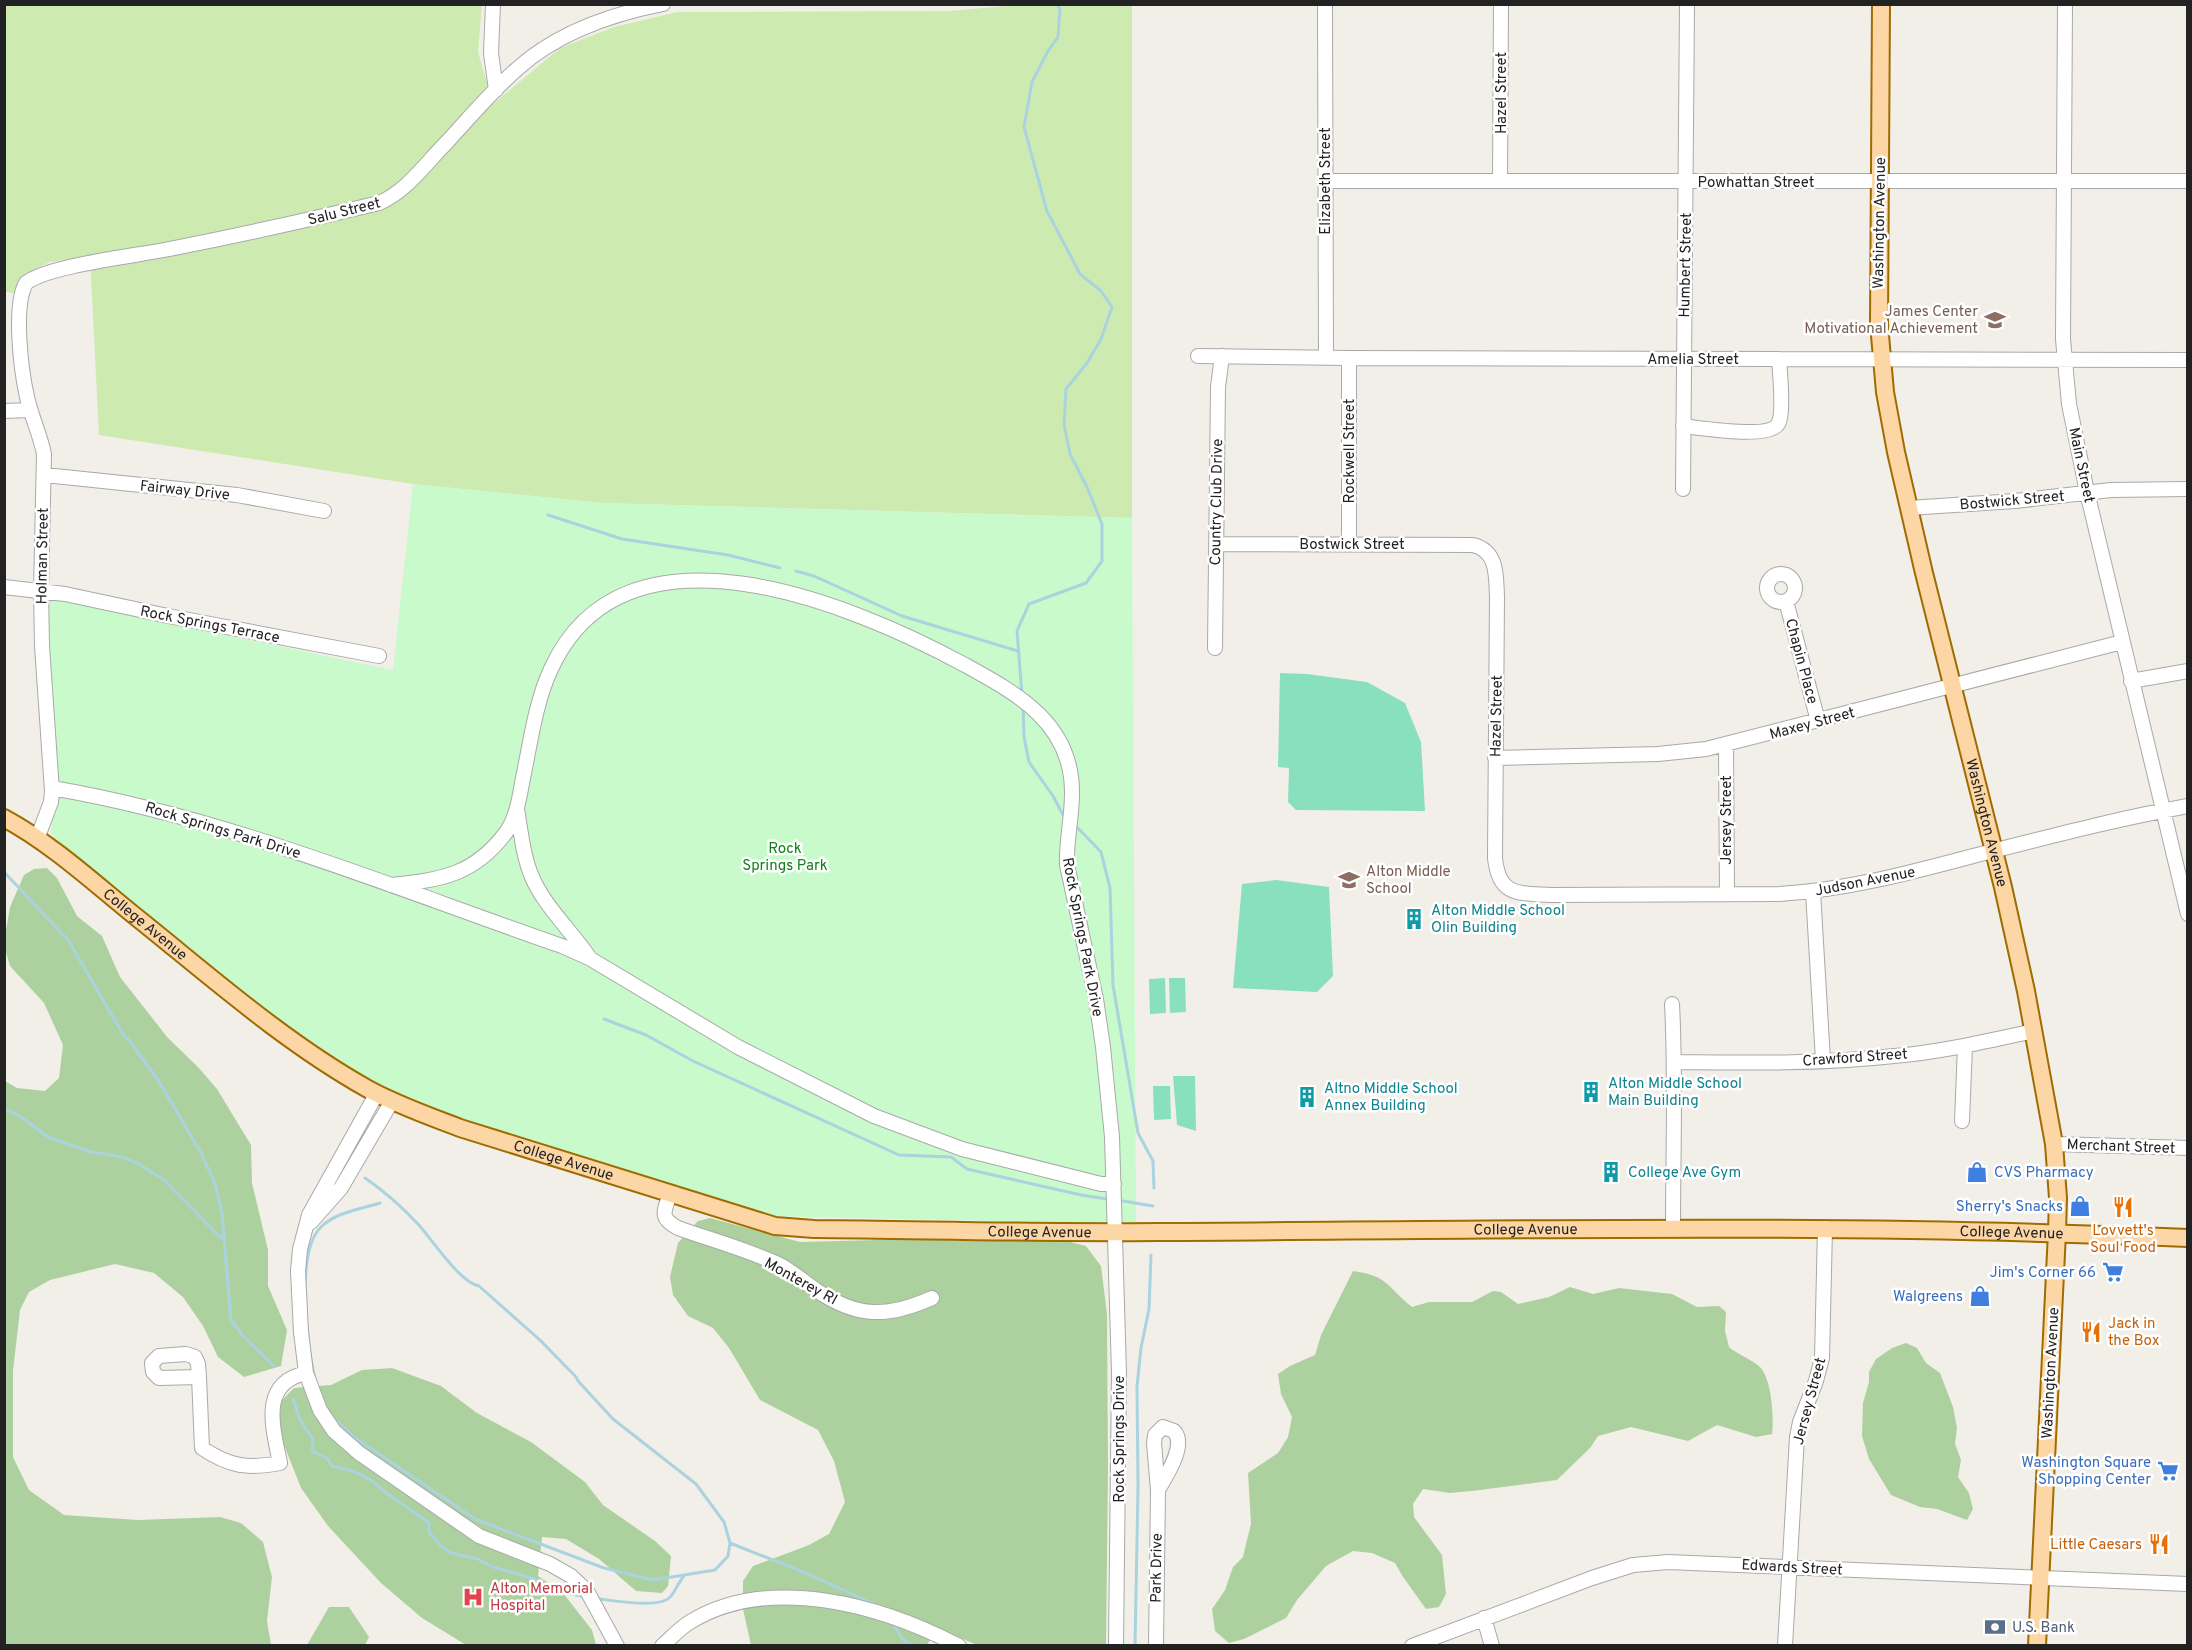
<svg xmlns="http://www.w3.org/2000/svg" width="2192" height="1650" viewBox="0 0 2192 1650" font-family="Overpass,sans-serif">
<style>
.grass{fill:#cdebb0}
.forest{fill:#add19e}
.park{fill:#c8facc}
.pitch{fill:#88e0be}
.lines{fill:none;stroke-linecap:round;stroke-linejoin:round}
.stream{stroke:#aad3df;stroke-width:3}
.minor-casing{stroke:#a9a9a9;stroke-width:16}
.major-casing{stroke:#a06b00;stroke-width:20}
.minor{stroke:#fff;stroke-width:14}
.major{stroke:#fcd6a4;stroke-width:16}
.labels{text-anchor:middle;stroke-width:5;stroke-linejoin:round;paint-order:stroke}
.street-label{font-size:15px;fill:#222;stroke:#fff}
.education-label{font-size:15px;fill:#785e54;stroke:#fff;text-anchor:end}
.park-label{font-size:15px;fill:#0c8416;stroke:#fff}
.culture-label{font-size:15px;fill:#0d838f;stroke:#fff;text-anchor:start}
.shop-label{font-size:15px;fill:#366cbe;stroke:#fff;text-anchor:end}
.food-label{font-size:15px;fill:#c56008;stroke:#fff}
.health-label{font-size:15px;fill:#be3a42;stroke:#fff;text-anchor:start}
.service-label{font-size:15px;fill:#4e5e75;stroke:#fff;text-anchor:start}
</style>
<rect width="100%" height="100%" fill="#f2efe9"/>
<path class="grass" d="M1031,4L1132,5V518L602,503L413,484L99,435L90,256L50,262L24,274L14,293L5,292L4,5H482L478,52L493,104L560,48L614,27L677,12L949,11Z"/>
<path class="forest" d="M47,868L57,878L77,916L102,936L120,977L168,1038L198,1067L217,1089L251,1145L252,1183L268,1250V1286L287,1330L281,1366L244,1377L218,1357L203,1326L183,1297L154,1273L115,1264L50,1280L29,1292L20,1310L13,1371V1457L29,1490L64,1515L138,1520L220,1517L241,1523L263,1542L272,1577L267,1621L271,1645H5V1081L17,1088L45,1091L59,1078L63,1045L44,1003L10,966L5,949V936L10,907L24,875L34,869Z
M710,1218L800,1242L917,1239L1066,1241L1086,1246L1101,1266L1107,1314L1108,1469L1106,1645H977L937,1628L927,1645H751L743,1609V1581L753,1566L809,1545L829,1534L845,1502L834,1461L818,1430L760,1400L729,1348L713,1328L688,1316L673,1295L670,1277L678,1243L698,1221Z
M1353,1271C1389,1276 1386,1286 1412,1307L1429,1302H1472L1493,1291L1501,1292L1518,1304L1549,1297L1570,1287L1593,1294L1619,1288L1672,1294L1697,1307L1719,1306L1726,1312L1725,1331L1729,1347C1737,1354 1755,1361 1761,1368C1772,1382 1774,1418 1772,1434L1756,1437L1717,1425L1688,1441L1631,1427L1598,1436L1590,1448L1557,1480L1472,1491L1450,1493L1423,1489L1413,1504L1414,1517L1442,1555L1446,1594L1439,1607L1426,1609L1403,1577L1395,1563L1372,1553L1353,1551L1326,1566L1297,1600L1286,1618L1244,1639L1229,1643L1215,1631L1212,1609L1225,1590L1233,1567L1243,1557L1246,1544L1251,1524L1248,1473L1278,1453L1288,1437L1292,1417L1281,1394L1278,1374L1290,1366L1315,1355L1321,1335Z
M1906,1343L1917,1348L1926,1363L1940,1373L1953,1407L1957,1428L1955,1444L1961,1460L1958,1477L1969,1493L1973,1509L1967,1520L1937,1509L1920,1507L1891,1495L1869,1459L1862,1436L1863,1403L1869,1382V1372L1876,1359L1892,1348Z
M392,1368L441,1386L477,1413L531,1442L585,1482L603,1505L655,1541L671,1556L668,1586L662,1593L636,1591L599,1559L566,1539L542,1537L538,1576L563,1593L592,1630L596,1645H466L422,1618L381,1583L328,1526L301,1488L278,1430L279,1403L294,1388L331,1385L362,1370Z
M329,1607H349L369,1637L365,1645H307Z"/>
<path class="park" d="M413,484L602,503L1132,518L1136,1224L763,1216L439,1113L383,1089L325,1052L220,977L57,843L51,833L56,776L48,685V598L393,670Z"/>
<path class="pitch" d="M1280,673L1307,674L1367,682L1405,703L1421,742L1425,811L1296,810L1288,802L1289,768L1278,767Z
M1276,880L1329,887L1333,976L1317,992L1233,988L1242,884Z
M1165,978L1166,1013L1150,1014L1149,979Z
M1169,978H1185L1186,1012L1170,1013Z
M1173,1076H1195L1196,1131L1177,1125Z
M1153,1086H1170L1171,1119L1154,1120Z"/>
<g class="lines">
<path class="stream" d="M548,515L622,539L728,555L780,568
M796,571L814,576L902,616L1018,651
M1022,695L1017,631L1029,604L1086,583L1102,561V524L1087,487L1070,454L1064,424L1066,389L1087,363L1101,339L1112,307L1101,291L1080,274L1047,211L1024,127L1032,82L1048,51L1058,37L1060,9L1056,4
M1023,707L1024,737L1029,762L1053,796L1063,815
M1075,825L1101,852L1110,888L1113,985L1138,1133L1153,1161L1154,1188
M4,872L68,940L124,1036L128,1039L158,1080L200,1151L215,1183L222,1214L231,1320L243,1336L274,1366
M604,1019L646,1035L693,1061L899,1155L951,1157L967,1169L1081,1195L1107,1199
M4,1109L18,1115L48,1137L91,1152L122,1157L135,1162L163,1179L223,1240
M1123,1201L1153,1206
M315,1379C307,1346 295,1252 321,1227C336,1212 361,1209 380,1203
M293,1399C296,1405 298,1418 302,1423C307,1433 316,1436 312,1451L327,1458L332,1466C349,1469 369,1476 381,1489L429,1523V1532L441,1546L451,1553L478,1559L493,1567L535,1579L542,1588L581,1596
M333,1418L354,1437L475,1519L604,1568L653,1580L715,1570L728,1556L730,1543L724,1522L696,1484L613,1419L578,1381L576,1377L541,1341L479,1286C460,1283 431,1238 418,1224C402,1207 384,1191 365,1178
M730,1543L808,1574L874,1604
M600,1599C615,1601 662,1609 671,1596C676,1590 678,1583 684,1576
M892,1622L903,1640L914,1646
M1135,1646L1138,1487L1137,1386L1141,1348L1149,1309L1151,1255"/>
<defs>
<path id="minor" d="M493,4L491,53L496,90
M1325,4L1326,357
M2065,4L2063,339L2069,404L2087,492L2188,914
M1325,181H2188
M1500,181L1501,4
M1198,356L1349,358L2188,360
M1349,358V544
M4,411L30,410
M1683,426C1701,428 1769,439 1778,424C1784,415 1780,372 1779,359
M45,475L237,495L324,511
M1683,489L1687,4
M1909,508L2015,501L2111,490L2188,489
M1216,544L1473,545C1498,551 1496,576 1497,597L1495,858C1499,897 1519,893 1551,895L1779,894C1846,890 1909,873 1973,856C2044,838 2115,819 2188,806
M1767 588a14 14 0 1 1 28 0a14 14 0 1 1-28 0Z
M4,587L65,594L168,616L379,656
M1786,601L1818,721
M1215,648L1218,387L1222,356
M2131,681L2188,671
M1726,745L1727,894
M1495,758L1658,754L1706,749L2122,642
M52,788C228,818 394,888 562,946L589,958L738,1047L874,1116L962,1149L1101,1184H1114
M517,809C521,832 523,856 532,877C543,904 572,932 589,957
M37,839L51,802L52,791L42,646L41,591L44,454C40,434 31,416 27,397C21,370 13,306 26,283C47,266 133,256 164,250C236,236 308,220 379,203C407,191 426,163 447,142C470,117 492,91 517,69C557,33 612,14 663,4
M391,885C441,880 475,875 507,831C518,815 520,792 524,773C531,739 536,701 551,669C624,508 852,604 965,665C1018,694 1073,724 1072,794C1072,818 1066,841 1067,865L1096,999L1103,1047L1112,1137L1119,1373L1116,1646
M1813,892L1823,1060
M1672,1004C1676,1079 1673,1154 1673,1228
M1675,1062C1748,1063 1822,1064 1894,1056C1941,1052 1988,1041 2034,1031
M377,1093L309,1215L300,1249L298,1271L301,1332L306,1373L320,1410L334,1431L359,1453L479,1536L550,1564L571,1576L587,1591L617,1646
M1962,1121L1965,1046
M2054,1144L2188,1148
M670,1194C664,1212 659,1218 678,1228C711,1240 752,1251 782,1266C794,1273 804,1282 816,1290C857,1318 887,1318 932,1298
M311,1222L341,1188L392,1101
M199,1377L159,1378L153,1372L152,1363L159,1356L186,1354L195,1357L198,1364L199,1377L202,1448C230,1467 248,1469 280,1463C273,1428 259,1383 306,1373
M1484,1618L1492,1646
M662,1646C671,1638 680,1628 690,1622C770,1573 883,1606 959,1646
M1156,1646L1158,1490L1154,1443L1155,1435L1163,1427L1174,1431C1187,1445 1166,1476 1158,1490
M1412,1646L1592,1578L1633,1565L1668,1562L2188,1584
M1785,1646L1797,1437L1800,1422L1816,1381L1822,1358L1825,1228"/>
<g id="major">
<path id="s1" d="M1881,4L1879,324L1885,392L1896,452L1924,573L2003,887L2026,991L2054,1144L2058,1198L2057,1232L2037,1646"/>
<path id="s2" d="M4,818C52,844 93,882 135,916C210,976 284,1042 368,1089C397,1105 429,1116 460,1128L775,1226L814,1229C929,1230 1044,1233 1159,1232C1502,1230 1845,1223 2188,1238"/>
</g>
</defs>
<use href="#minor" class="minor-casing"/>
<use href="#major" class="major-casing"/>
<use href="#minor" class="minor"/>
<use href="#major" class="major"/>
</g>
<defs>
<symbol id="school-bare" viewBox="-9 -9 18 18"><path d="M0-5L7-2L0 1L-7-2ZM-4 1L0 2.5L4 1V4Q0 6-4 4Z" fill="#8d6e63" stroke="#fff" stroke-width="2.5" paint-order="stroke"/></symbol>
<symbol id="building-bare" viewBox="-9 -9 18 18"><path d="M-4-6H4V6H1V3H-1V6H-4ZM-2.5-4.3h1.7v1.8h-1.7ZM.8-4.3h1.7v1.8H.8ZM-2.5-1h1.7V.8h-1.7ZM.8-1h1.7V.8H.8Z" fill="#0f9aa8" stroke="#fff" stroke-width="2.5" paint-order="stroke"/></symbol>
<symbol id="shop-bare" viewBox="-9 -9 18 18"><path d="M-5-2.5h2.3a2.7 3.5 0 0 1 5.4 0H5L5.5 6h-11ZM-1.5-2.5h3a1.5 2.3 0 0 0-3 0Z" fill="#3f7fe0" stroke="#fff" stroke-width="2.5" paint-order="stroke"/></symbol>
<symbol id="restaurant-bare" viewBox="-9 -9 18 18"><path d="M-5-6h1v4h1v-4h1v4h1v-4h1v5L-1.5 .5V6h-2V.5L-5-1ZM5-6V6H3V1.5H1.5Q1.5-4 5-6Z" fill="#e8710a" stroke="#fff" stroke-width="2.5" paint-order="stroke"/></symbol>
<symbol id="supermarket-bare" viewBox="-9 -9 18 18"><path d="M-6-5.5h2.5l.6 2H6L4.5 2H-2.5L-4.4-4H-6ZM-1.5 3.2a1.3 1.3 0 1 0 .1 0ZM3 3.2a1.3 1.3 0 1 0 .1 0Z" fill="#3f7fe0" stroke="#fff" stroke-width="2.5" paint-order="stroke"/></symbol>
<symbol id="hospital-bare" viewBox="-9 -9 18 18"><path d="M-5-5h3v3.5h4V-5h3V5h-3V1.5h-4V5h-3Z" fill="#e0444e" stroke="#fff" stroke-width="2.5" paint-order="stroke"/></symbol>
<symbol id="bank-bare" viewBox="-9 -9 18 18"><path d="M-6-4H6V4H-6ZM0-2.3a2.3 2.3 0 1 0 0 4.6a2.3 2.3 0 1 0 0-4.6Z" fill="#5c6f8a" stroke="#fff" stroke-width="2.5" paint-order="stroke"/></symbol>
</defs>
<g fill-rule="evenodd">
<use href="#school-bare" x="1980" y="305" width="30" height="30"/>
<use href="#school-bare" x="1334" y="865" width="30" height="30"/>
<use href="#building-bare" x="1399" y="904" width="30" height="30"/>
<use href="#building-bare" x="1576" y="1077" width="30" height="30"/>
<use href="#building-bare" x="1292" y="1082" width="30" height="30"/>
<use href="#building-bare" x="1596" y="1157" width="30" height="30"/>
<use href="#shop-bare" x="1962" y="1157" width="30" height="30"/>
<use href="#shop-bare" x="2065" y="1191" width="30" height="30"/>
<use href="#restaurant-bare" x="2108" y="1192" width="30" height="30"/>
<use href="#supermarket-bare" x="2098" y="1257" width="30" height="30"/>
<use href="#shop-bare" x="1965" y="1281" width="30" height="30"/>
<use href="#restaurant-bare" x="2076" y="1317" width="30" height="30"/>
<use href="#supermarket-bare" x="2153" y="1456" width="30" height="30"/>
<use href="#restaurant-bare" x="2144" y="1529" width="30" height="30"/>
<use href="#hospital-bare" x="458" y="1582" width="30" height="30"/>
<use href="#bank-bare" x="1980" y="1612" width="30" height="30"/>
</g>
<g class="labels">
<g class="street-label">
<text transform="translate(1501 93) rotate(-90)" y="5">Hazel Street</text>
<text transform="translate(1325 181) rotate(-90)" y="5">Elizabeth Street</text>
<text x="1756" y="187">Powhattan Street</text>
<text transform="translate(344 211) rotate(-14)" y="5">Salu Street</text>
<text transform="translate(1879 223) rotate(-89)" y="5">Washington Avenue</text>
<text transform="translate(1685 265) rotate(-89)" y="5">Humbert Street</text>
<text x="1693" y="364">Amelia Street</text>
<text transform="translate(1349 451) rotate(-90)" y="5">Rockwell Street</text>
<text transform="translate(2082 465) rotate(78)" y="5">Main Street</text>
<text transform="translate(185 490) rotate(6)" y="5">Fairway Drive</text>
<text transform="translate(2012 500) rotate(-5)" y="5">Bostwick Street</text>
<text transform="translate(1216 502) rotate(-89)" y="5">Country Club Drive</text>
<text x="1352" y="549">Bostwick Street</text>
<text transform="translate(42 556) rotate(-89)" y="5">Holman Street</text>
<text transform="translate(210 624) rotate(11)" y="5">Rock Springs Terrace</text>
<text transform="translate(1802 661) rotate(75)" y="5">Chapin Place</text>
<text transform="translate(1496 716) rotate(-89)" y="5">Hazel Street</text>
<text transform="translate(1812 723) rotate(-15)" y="5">Maxey Street</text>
<text transform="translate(1726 820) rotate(-90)" y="5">Jersey Street</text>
<text dy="5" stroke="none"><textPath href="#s1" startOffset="831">Washington Avenue</textPath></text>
<text transform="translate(223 830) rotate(17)" y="5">Rock Springs Park Drive</text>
<text transform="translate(1865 881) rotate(-11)" y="5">Judson Avenue</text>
<text dy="5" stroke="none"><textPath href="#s2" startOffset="177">College Avenue</textPath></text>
<text transform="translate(1083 937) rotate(79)" y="5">Rock Springs Park Drive</text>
<text transform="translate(1855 1057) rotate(-4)" y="5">Crawford Street</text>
<text transform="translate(2121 1146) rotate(2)" y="5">Merchant Street</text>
<text dy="5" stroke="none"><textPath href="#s2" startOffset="663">College Avenue</textPath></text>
<text dy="5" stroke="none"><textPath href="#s2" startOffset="1635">College Avenue</textPath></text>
<text dy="5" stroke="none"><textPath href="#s2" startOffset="2121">College Avenue</textPath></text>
<text dy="5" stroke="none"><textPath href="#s2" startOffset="1149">College Avenue</textPath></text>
<text transform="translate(801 1281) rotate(29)" y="5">Monterey Rl</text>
<text transform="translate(2050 1373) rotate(-87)" y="5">Washington Avenue</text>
<text transform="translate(1809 1401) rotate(-75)" y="5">Jersey Street</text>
<text transform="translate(1119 1439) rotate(-90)" y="5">Rock Springs Drive</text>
<text transform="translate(1792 1567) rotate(3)" y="5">Edwards Street</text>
<text transform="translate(1156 1568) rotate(-89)" y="5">Park Drive</text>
</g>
<g class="education-label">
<text x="1978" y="316">James Center<tspan x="1978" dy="17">Motivational Achievement</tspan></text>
<text x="1366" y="876" text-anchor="start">Alton Middle<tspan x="1366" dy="17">School</tspan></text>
</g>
<g class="park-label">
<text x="785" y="853">Rock<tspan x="785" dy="17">Springs Park</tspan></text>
</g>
<g class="culture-label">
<text x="1431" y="915">Alton Middle School<tspan x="1431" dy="17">Olin Building</tspan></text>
<text x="1608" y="1088">Alton Middle School<tspan x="1608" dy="17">Main Building</tspan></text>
<text x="1324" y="1093">Altno Middle School<tspan x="1324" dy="17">Annex Building</tspan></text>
<text x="1628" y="1177">College Ave Gym</text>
</g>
<g class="shop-label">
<text x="1994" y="1177" text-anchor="start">CVS Pharmacy</text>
<text x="2063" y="1211">Sherry's Snacks</text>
<text x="2096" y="1277">Jim's Corner 66</text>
<text x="1963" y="1301">Walgreens</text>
<text x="2151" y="1467">Washington Square<tspan x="2151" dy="17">Shopping Center</tspan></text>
</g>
<g class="food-label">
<text x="2123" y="1235">Lovvett's<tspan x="2123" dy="17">Soul Food</tspan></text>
<text x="2108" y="1328" text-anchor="start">Jack in<tspan x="2108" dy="17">the Box</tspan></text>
<text x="2142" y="1549" text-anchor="end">Little Caesars</text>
</g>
<g class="health-label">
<text x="490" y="1593">Alton Memorial<tspan x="490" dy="17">Hospital</tspan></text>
</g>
<g class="service-label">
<text x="2012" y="1632">U.S. Bank</text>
</g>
</g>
<rect width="2192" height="1650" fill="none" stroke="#222222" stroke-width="12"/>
</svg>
